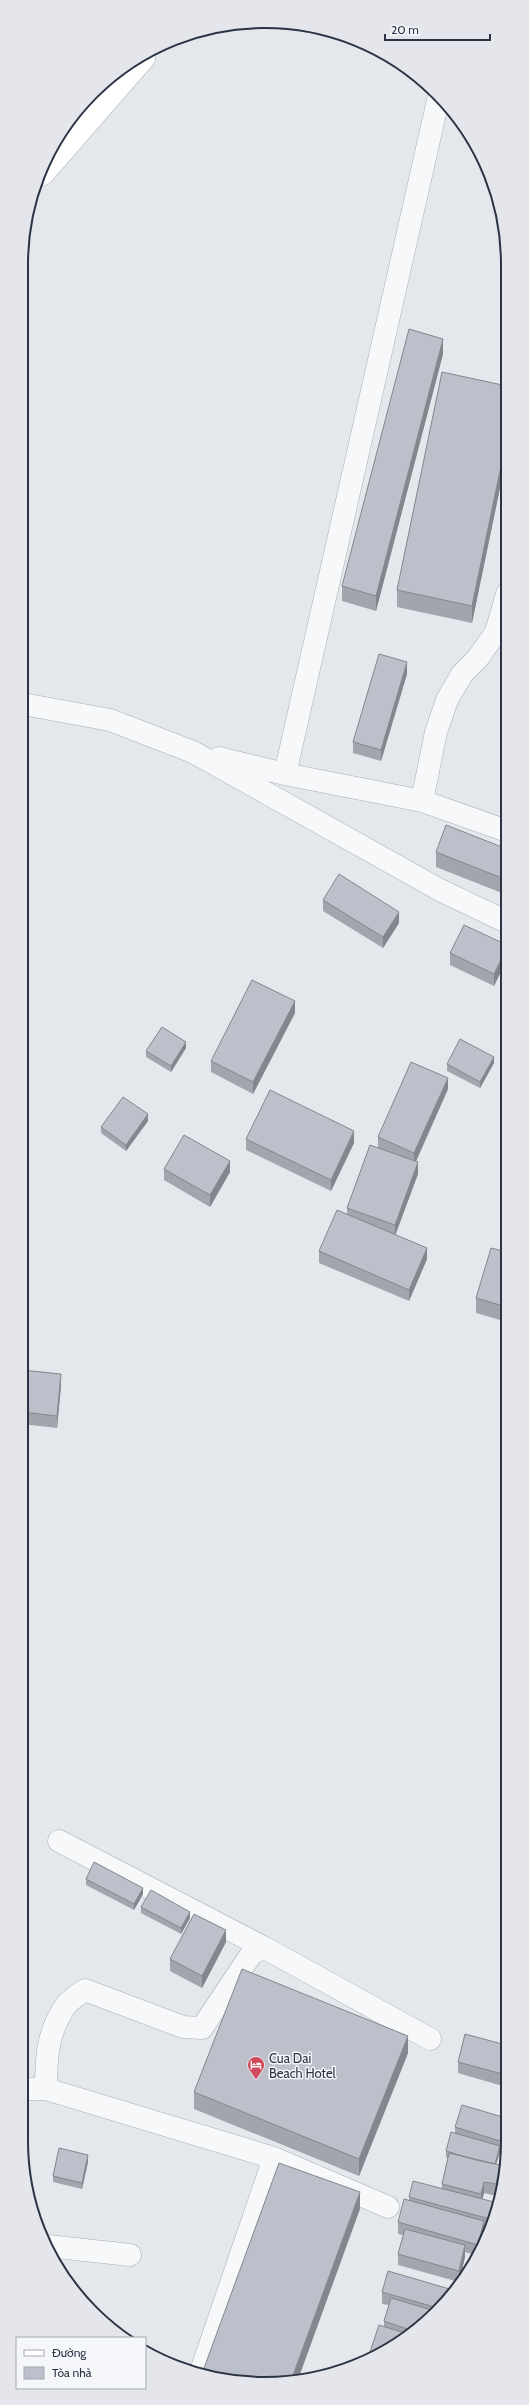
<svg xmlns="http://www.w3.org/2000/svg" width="529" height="2405" viewBox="0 0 529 2405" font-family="Cabin,sans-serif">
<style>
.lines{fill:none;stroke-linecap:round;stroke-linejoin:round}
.minor-casing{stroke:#a9aeb7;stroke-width:23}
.major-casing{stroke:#a3abb8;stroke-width:23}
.minor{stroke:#f7f8fa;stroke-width:22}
.major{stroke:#fff;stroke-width:22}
.wall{fill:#a1a5ae}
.shaded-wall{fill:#83868d}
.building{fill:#bbc0ca;stroke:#83868d}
.labels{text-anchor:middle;stroke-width:3;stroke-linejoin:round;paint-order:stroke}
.poi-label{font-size:13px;fill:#2b3445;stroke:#f4f6f9;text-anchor:start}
.rim{fill:none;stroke:#2b3445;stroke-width:2}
</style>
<rect width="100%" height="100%" fill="#e4e7ec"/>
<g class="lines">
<defs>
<path id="minor" d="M23,704L110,720L193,752L440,890L507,922
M219,758L285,774L422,801L507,831
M285,774L439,96
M422,801L436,732L447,700L462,674L478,658L496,632L507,594
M59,1841L265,1948L430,2039
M21,2089H46L274,2158L388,2207
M46,2089C46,2060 47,2034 64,2008C68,2001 78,1995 85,1990L183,2027L202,2028L252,1953L265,1948
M48,2246L130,2255
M201,2371L274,2158"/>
<path id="major" d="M43,174L144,58"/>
</defs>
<use href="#minor" class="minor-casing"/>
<use href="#major" class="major-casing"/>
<use href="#minor" class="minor"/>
<use href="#major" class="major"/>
</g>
<path class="wall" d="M443,354L376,611L342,601V586Z
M507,386V454L472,623L397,607V590Z
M407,674L381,761L353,753V742Z
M507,849V895L436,867V852Z
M323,900L399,923L383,948L323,911Z
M507,945V959L494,986L450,965V953Z
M295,1013L253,1094L211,1072V1061Z
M186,1048L171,1072L146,1057V1051Z
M494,1063L480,1088L447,1071V1064Z
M448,1089L416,1162L418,1174L395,1235L427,1259L409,1301L319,1263V1251L347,1214V1208L378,1148V1137Z
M148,1121L126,1151L101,1133V1127Z
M246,1139L354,1143L331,1191L246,1150Z
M164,1169L230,1172L210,1207L164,1180Z
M507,1252V1322L476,1313V1298Z
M22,1370L61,1386L57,1428L22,1424Z
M86,1879L143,1894L134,1910L86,1885Z
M141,1907L190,1918L181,1934L141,1913Z
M226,1942L202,1988L170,1971V1959Z
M506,1947V1962L505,1961V1950Z
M506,2045V2087L458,2073V2062Z
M408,2053L359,2176L194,2109V2092Z
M506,2118V2129L500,2147V2152L496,2164L500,2177L496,2196L484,2193L482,2199L494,2208L487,2229L484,2228V2232L478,2256L465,2252V2257L459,2282L398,2265V2254L403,2235L398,2234V2222L409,2200V2197L442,2189V2184L448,2158L446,2157V2151L455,2133V2127Z
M88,2162L82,2189L53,2182V2176Z
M453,2290L425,2324L369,2356V2355L384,2326V2321L389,2305L382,2304V2292Z"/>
<path class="shaded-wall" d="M443,339V354L376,611V596Z
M507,437V454L472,623V606Z
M407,662V674L381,761V750Z
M399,912V923L383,948V937Z
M507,948V959L494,986V974Z
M295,1001V1013L253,1094V1082Z
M186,1042V1048L171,1072V1066Z
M494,1057V1063L480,1088V1082Z
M448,1078V1089L414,1165V1153Z
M148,1114V1121L126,1151V1145Z
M354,1131V1143L331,1191V1180Z
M230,1161V1172L210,1207V1195Z
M418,1162V1174L395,1236V1225Z
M427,1248V1259L409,1301V1290Z
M61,1374V1386L57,1428V1416Z
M143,1888V1894L134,1910V1904Z
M190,1912V1918L181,1934V1928Z
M226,1930V1942L202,1988V1976Z
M408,2036V2053L359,2176V2159Z
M506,2122V2129L500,2147V2141Z
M500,2146V2152L494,2171V2165Z
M88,2155V2162L82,2189V2183Z
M500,2165V2177L496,2196V2184Z
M484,2182V2193L481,2205V2194Z
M360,2192V2209L299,2377L292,2378Z
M494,2202V2208L490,2220V2219Z
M484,2221V2232L478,2254V2245Z
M465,2245V2257L459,2282V2271Z"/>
<path class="building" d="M409,329L443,339L376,596L342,586Z
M442,372L507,386V437L472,606L397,590Z
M379,654L407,662L381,750L353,742Z
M446,825L507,849V880L436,852Z
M339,874L399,912L383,937L323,900Z
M464,925L507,945V948L494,974L450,953Z
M252,980L295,1001L253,1082L211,1061Z
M162,1027L186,1042L171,1066L146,1051Z
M460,1039L494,1057L480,1082L447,1064Z
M411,1062L448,1078L414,1153L378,1137Z
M270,1090L354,1131L331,1180L246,1139Z
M123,1097L148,1114L126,1145L101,1127Z
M184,1135L230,1161L210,1195L164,1169Z
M370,1145L418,1162L395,1225L347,1208Z
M337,1210L427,1248L409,1290L319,1251Z
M491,1248L507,1252V1307L476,1298Z
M22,1370L61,1374L57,1416L22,1412Z
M94,1862L143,1888L134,1904L86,1879Z
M151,1890L190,1912L181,1928L141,1907Z
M194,1914L226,1930L202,1976L170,1959Z
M242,1969L408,2036L359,2159L194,2092Z
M465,2034L506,2045V2075L458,2062Z
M462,2105L506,2118V2122L500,2141L455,2127Z
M451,2132L500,2146L495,2164L476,2160L446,2151Z
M59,2148L88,2155L82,2183L53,2176Z
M449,2153L500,2165L496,2184L484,2182L481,2194L442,2184Z
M279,2163L360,2192L292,2378L249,2383L203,2371Z
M413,2181L494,2202L490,2219L409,2197Z
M404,2199L484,2221L478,2245L398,2222Z
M405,2229L465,2245L459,2271L398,2254Z
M388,2271L453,2290L438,2308L382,2292Z
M391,2298L435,2311L425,2324L413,2331L384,2321Z
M379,2325L408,2334L371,2355H369Z"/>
<defs>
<symbol id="hotel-pin" viewBox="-11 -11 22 30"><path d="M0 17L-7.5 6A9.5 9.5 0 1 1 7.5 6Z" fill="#d1495b" stroke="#f4f6f9"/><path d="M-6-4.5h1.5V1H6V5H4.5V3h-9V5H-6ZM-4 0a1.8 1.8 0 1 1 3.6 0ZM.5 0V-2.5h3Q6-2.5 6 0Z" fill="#fff"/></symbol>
</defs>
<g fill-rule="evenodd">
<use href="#hotel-pin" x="246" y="2055" width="20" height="27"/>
</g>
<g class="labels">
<g class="poi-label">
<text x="269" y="2063">Cua Dai<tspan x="269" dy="15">Beach Hotel</tspan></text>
</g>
</g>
<path d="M0 0H529V2405H0ZM264 28H265A236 236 0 0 1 501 264V2141A236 236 0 0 1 265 2377H264A236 236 0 0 1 28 2141V264A236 236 0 0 1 264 28Z" fill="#e4e6eb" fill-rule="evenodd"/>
<path class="rim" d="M264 28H265A236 236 0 0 1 501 264V2141A236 236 0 0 1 265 2377H264A236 236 0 0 1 28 2141V264A236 236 0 0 1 264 28Z"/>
<rect x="16" y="2337" width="130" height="52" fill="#f4f6f9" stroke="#a4a8b1"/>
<rect x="24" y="2350" width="20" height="6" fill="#ffffff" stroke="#a4a8b1"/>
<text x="52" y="2357" font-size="12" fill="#2b3445">Đường</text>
<rect x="24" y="2367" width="20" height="12" fill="#bbc0ca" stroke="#a4a8b1"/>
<text x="52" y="2377" font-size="12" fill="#2b3445">Tòa nhà</text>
<path d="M385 34v6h105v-6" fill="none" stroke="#2b3445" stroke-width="2"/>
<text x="391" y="34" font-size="12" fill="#2b3445" stroke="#f4f6f9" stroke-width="3" paint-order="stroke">20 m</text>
</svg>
